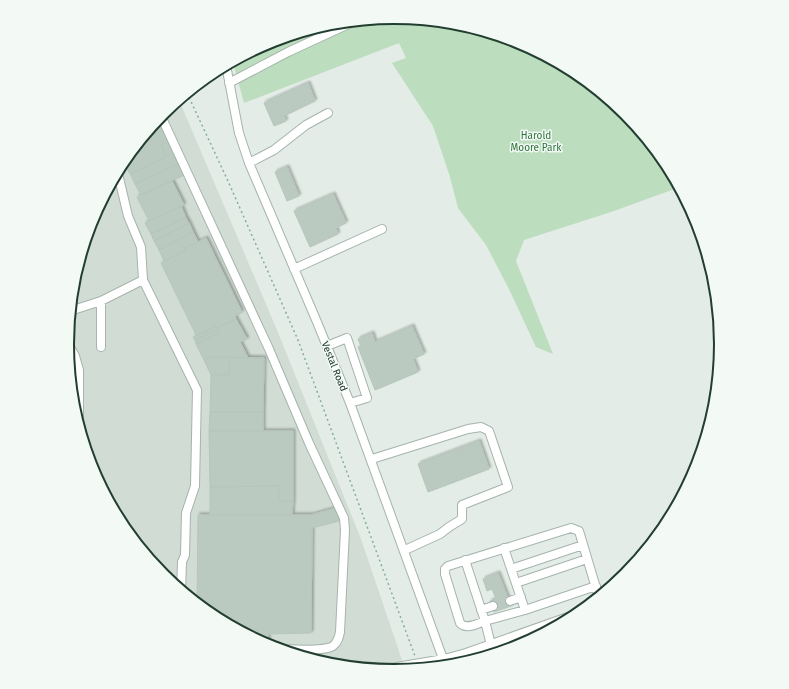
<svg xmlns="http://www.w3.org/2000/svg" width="789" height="689" viewBox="0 0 789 689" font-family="'Fira Sans',sans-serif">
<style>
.built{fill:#d1dcd5}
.green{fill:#bcddbe}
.building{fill:#bbcac1;stroke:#b5c6bc;filter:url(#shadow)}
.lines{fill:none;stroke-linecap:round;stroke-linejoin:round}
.minor-tunnel{stroke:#bcc9c2;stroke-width:8;stroke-dasharray:8 4;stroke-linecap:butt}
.minor-casing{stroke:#a5b4ac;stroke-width:10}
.path{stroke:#83b099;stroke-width:1.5;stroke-dasharray:2 3;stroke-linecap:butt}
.minor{stroke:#fff;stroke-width:8}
.labels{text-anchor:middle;stroke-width:3;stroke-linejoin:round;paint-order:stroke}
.park-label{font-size:10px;fill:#2d743b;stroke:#f3f9f5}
.street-label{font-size:10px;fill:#223e31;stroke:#f3f9f5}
.rim{fill:none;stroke:#223e31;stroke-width:2}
</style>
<defs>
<filter id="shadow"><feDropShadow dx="2" dy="-2" stdDeviation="1" flood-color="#0004"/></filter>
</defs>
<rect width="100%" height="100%" fill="#e3ece6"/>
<path class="built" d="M179,100L277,330L361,539L404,666L379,670L330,666L269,647L212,617L163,576L122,526L92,470L73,408L67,344L73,280L92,219L122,162L163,113Z"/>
<path class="green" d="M395,17L459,23L520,42L577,72L626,113L667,163L680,187L611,212L524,240L516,261L553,354L536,347L509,289L486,245L458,208L450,177L433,126L392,63L406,58L399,43L244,103L234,66L302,32L331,23Z"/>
<path class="building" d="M308,83L315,101L284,116L286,121L274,126L264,103Z
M157,120L160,126L147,133Z
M160,126L168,141L161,145L166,157L130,174L123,161L147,133Z
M168,141L178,164L135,184L130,174L166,157L161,145Z
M178,164L184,175L141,195L135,184Z
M287,167L299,196L287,201L275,172Z
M172,181L184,205L149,221L137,197Z
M333,194L346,223L336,228L338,234L310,247L294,211Z
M181,206L186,218L151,234L145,223Z
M186,218L189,223L154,241L151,234Z
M189,223L193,232L159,250L154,241Z
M193,232L198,242L185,248L186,250L164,261L159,250Z
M206,238L242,312L235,316L236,319L217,328L216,326L196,335L161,263L186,250L185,248Z
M236,319L247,339L240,342L248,358L210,357L204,360L196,344L219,333L217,328Z
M216,326L218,329L195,340L193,337Z
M412,326L424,354L413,359L418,372L375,390L358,347L361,346L358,339L372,333L375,342Z
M218,329L219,333L196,344L195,340Z
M210,357H229V375H211L204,360Z
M229,357L264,358L263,412H210L211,375H229Z
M210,412H263V431H209Z
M209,431H293V501H279V486L210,487Z
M479,441L489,469L428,492L418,464Z
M279,486V501H293L292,515H210V487Z
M336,508L339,521L312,528L311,633L268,634V644H263L212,617L197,604L198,515H311Z
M498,573L511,606L494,612L490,601L496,599L492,589L487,591L483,579Z"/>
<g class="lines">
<path class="minor-tunnel" d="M493,606L510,601"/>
<defs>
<path id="minor" d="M226,65L239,133L249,163L317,322L350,403L446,667
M229,83L288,52L355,21
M161,116L269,349L309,443L344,518L345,530L340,632C339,637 338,642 333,646C324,652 289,649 276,649
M249,163L274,150L306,125L328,113
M117,173L119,178L128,216L141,247L143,280L197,390L195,486L186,513L185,555L182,562L181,591
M294,269L382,229
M101,301V347
M70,311L101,301L143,280
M67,342L75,356L79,370V426
M327,346L347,338L367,398L350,403
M69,367H78
M372,459L468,429L481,427L489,431L508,487L462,505V519L449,527L440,534L405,550
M504,548L525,610
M465,560L485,621L525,610L596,586
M511,569L583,545
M516,583L587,559
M510,601L521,597
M481,610L493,606
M491,645L485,621C477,624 466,630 460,623L445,574V569L448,566L571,528L579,531L599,598
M379,670L444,659L466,653L582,612"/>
</defs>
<use href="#minor" class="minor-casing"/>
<path class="path" d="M187,93L228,181L298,340L415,656"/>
<use href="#minor" class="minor"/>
</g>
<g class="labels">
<g class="park-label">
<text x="536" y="139">Harold<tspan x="536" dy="12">Moore Park</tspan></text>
</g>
<g class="street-label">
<text transform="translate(335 366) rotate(68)" y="4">Vestal Road</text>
</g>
</g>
<path d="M0 0H789V689H0ZM74 344a320 320 0 1 1 640 0a320 320 0 1 1-640 0Z" fill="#f3f9f5" fill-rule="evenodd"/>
<path class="rim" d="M74 344a320 320 0 1 1 640 0a320 320 0 1 1-640 0Z"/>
</svg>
